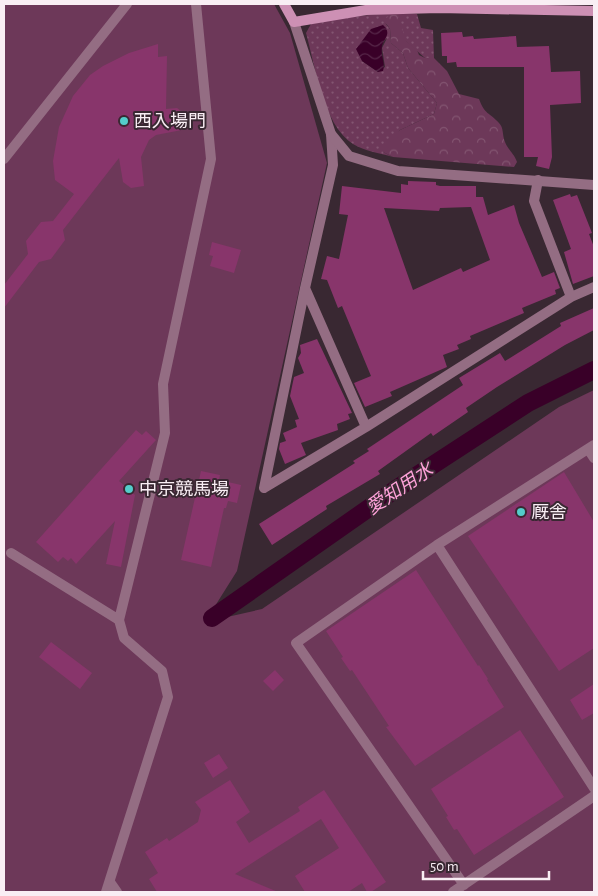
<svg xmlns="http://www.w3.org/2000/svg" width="598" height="896" viewBox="0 0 598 896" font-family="'Alegreya Sans','Noto Sans JP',sans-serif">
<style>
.grass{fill:url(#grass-dots);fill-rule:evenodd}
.forest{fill:url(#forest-crowns)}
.pitch{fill:#6d3859}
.water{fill:url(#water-waves)}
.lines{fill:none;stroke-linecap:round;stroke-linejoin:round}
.canal{stroke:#390028;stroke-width:18}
.building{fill:#88356b;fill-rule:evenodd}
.service{stroke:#946d83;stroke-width:10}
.minor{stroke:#946d83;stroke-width:10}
.tertiary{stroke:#946d83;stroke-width:10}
.secondary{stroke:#cd90b4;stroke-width:10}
.poi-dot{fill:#53cdcb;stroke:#392832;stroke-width:2}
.labels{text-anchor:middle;stroke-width:4;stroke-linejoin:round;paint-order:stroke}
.poi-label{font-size:18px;fill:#f9eef4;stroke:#392832;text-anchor:start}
.water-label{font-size:19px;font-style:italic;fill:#fea2d9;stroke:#392832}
</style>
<defs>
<pattern id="grass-dots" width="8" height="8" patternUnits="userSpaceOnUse" patternTransform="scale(1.25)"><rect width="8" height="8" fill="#6d3859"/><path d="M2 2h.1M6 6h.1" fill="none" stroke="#835571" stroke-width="1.8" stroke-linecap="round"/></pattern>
<pattern id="forest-crowns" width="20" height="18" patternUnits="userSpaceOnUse" patternTransform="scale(1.25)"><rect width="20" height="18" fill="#6d3859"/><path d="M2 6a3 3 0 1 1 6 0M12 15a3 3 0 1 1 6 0" fill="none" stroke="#835571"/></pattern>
<pattern id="water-waves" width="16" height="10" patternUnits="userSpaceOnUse" patternTransform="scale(1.25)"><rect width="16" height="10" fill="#390028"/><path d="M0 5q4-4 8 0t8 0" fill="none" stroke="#562648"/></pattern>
</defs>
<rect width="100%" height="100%" fill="#392832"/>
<path class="grass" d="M390,13L417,14L421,28L433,30L434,58H425L385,23L390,29L391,43L403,53L408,68L437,103L434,114L400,130L383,152L393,157C379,153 365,151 353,144C323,125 315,65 306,33L311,24L338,18ZM387,38L382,48L385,67L378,72L362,61Z"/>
<path class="forest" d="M390,15H398L406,41L417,50L419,55L425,58H434L447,71L459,94L479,99C485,115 489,112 499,123C504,128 502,135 505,142C508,150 514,153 517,162L514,167L393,157L383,152L381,147L400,130L434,114L437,103L408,68L403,53L391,43L390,29L384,20Z"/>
<path class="pitch" d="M4,4H274L290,33L327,163L237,571L210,614L214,620L262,609L559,407L594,390V892H4Z"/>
<path class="water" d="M383,25L386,28C390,36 384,38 382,46C380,55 386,63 383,71L378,72L362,61L356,49L371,29Z"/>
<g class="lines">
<path class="canal" d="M212,618L396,489L528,403L594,370"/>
</g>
<path class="building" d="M462,32L463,37L473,36L474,39L516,36L517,47L549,46L551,72L580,71L581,103L550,105L552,157L549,169L536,166L538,157H524V67H457L456,62L447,63V56H442L441,33Z
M158,44V57L167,56L166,109L177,108L186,115L187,129L156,135L149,140L141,157L144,186L131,188L123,182L119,158L63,230L65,240L51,259L39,262L4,308V285L28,254L26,241L41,222L53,221L74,194L55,180L53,161L59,127L73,96L90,75L103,66L129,53Z
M408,181L436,182V185L440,186H476V197H483L488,215L514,205L519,223L542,277L554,272L560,288L555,290L556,294L522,308L524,313L470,336L471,339L457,345L459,349L443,355L447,367L390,392L392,396L365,407L354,383L371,376L342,306L338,308L327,280L321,279L327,256L339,259L348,215L339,214L342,186L401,193V184L408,185ZM471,207L490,260L463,272L461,268L413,290L384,208L439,211L440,208Z
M570,194L571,197L577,195L592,233L589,234L594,247V276L573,284L564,252L571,249L553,200Z
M212,242L241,250L234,273L210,266L213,256L209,255Z
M594,308V330L565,345L497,387L466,408L468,412L433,436L431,433L378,471L380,474L326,506L327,509L272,545L259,524L355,463L353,461L369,451L367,449L463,385L459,378L500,353L505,361L561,326L560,323Z
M317,339L352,413L348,414L350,419L337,424L338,430L301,443L306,455L285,464L279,449L280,443L286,441L283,433L297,427L295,420L299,419L290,396L294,377L304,373L298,358L301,353L300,345Z
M136,430L142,435L146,431L156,440L119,481L135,495L121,567L106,564L115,521L76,564L71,558L68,561L63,557L58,562L36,542Z
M201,471L220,475L219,480L241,485L237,503L228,501L226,508H224L211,567L181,560Z
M564,472L594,522V648L559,671L468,536Z
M416,570L478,666L479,665L488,679L487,680L504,707L415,766L386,727L389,726L352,670L350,671L341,658L343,657L326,631Z
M51,642L92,673L80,689L39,657Z
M275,670L284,680L273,691L263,681Z
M594,684V713L582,720L570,700Z
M520,730L564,797L474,855L457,829L454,830L446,817L448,816L431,789Z
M219,754L228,768L213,778L204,763Z
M230,780L250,812L236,822L249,843L300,811L298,807L324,790L386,882L371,892H367L362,883L348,892H305L295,876L339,848L321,819L235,874L278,892H157L149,879L158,873L145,852L167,838L169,841L198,822L201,810L195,802Z"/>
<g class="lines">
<path class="service" d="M588,449L594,458
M437,545L594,788
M11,553L119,620
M110,882L117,892
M464,885L296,643L437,545L594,445
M106,892L168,697L162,671L124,638L119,620L165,433L163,384L211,159L196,4
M453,892L594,796"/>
<path class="minor" d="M538,180L534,201L571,297
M305,288L366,427
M264,488L366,427L571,297L594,287
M264,488L305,288L333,165L331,134"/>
<path class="tertiary" d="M294,22L331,134L349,156L398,171L594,185
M4,159L127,4"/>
<path class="secondary" d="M284,4L294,22L366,10L439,8L594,11"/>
</g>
<g class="poi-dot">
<circle cx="124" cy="121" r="5"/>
<circle cx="129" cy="489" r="5"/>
<circle cx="521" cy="512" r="5"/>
</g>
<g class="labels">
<g class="poi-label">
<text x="134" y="127">西入場門</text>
<text x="139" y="495">中京競馬場</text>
<text x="531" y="518">厩舎</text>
</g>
<g class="water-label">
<text transform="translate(399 488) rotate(-34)" y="7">愛知用水</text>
</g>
</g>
<rect width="598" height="896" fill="none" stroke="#f9eef4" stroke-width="10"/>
<path d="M423 871v8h126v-8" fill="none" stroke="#f9eef4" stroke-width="2.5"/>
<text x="430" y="871" font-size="15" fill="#f9eef4" stroke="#392832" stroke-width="4" paint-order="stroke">50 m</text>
</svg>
